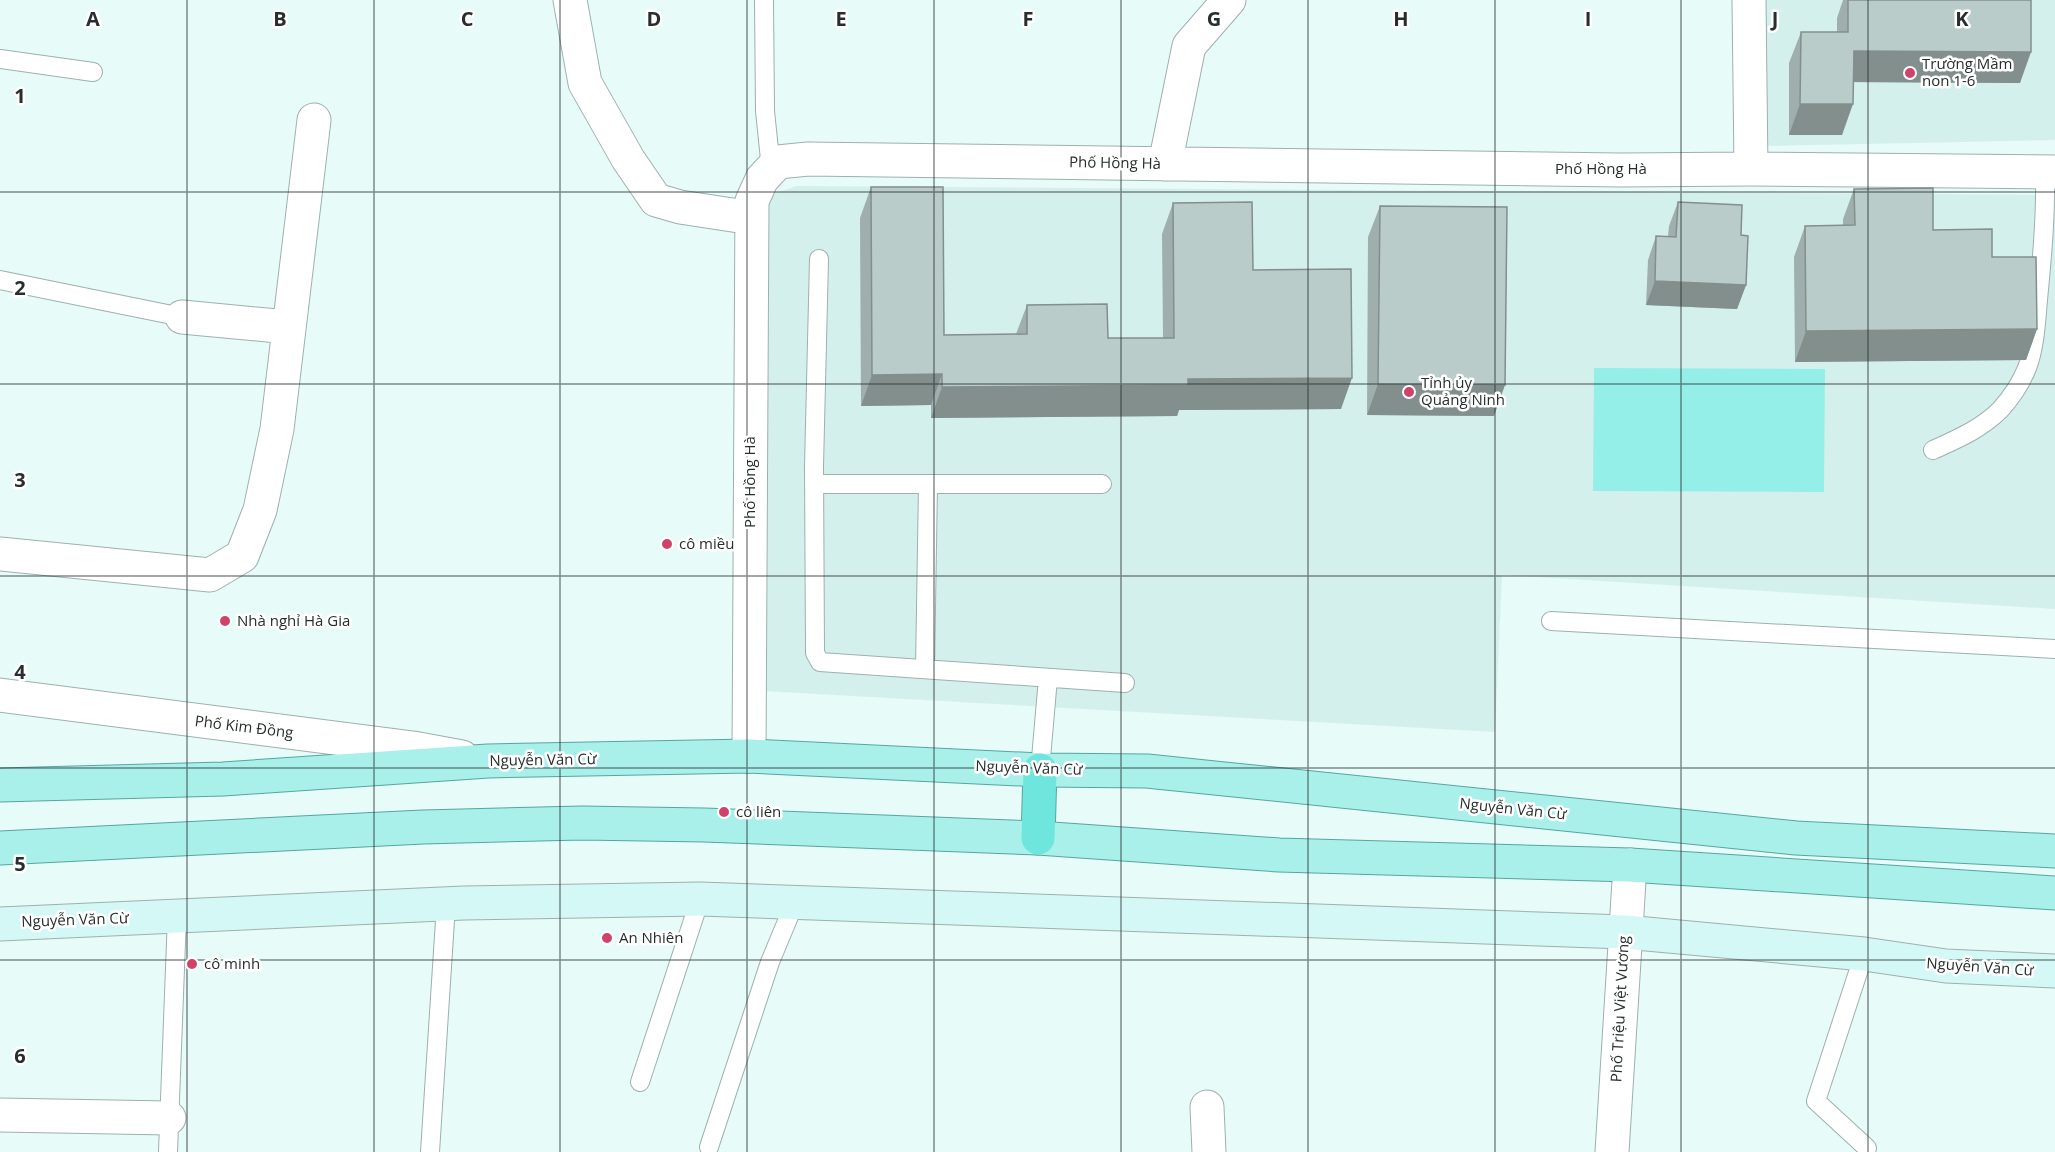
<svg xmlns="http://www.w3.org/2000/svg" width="2055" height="1152" viewBox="0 0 2055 1152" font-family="'Open Sans',sans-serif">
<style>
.built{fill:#d4f0ed}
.green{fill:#93efe7}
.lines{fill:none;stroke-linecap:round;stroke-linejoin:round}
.lane-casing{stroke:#9eb0ae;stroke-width:20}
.street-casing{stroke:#9eb0ae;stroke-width:35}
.secondary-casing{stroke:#9eb0ae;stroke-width:35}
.primary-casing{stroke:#56a69f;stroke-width:35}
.highway-casing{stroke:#56a69f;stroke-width:35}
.lane{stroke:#fff;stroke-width:18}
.street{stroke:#fff;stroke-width:33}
.secondary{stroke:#d4f8f5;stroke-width:33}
.primary{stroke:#a9f0eb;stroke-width:33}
.highway{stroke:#6fe6dd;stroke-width:33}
.wall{fill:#9fafae}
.shaded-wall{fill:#828f8d}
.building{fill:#b9ccca;stroke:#828f8d;stroke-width:1.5}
.grid{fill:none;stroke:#272e2d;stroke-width:1.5;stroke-opacity:0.55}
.poi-dot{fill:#d14269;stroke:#fff;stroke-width:2}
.labels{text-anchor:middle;stroke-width:5;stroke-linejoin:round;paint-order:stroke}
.poi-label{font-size:15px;fill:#272e2d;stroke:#fff;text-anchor:start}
.street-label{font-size:15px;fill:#272e2d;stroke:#fff}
.grid-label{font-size:20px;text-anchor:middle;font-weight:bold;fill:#272e2d;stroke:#fff;stroke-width:5;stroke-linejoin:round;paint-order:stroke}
</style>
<rect width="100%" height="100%" fill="#e7fbf8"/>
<path class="built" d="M1766,0H2055V140L1765,146Z
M796,186L2055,195V609L1502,575L1495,732L763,691L762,209L776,193Z"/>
<path class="green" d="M1594,368L1825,369L1824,492L1593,491Z"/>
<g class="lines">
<defs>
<path id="lane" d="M764,0L765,111L771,169
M0,59L93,72
M819,259L814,466L815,653L820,662L1125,683
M0,280L182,317
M1933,450C1957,439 1981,429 2000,410C2011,398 2021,383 2027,368C2035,347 2036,323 2038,300C2042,258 2046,215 2045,172
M814,484H1102
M1551,621L2055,649
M925,669L928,484
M1040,770L1048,678
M1864,954L1816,1101L1867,1148
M640,1082L700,899
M709,1147L770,962L795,902
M168,1152L177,916
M430,1152L446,905"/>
<path id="street" d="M570,0L585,83L628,159L656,200L680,207L752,218
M1749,0L1751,169
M1165,164L1189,46L1229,0
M182,317L288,327
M0,554L210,575L242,556L260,510L277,429L314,120
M0,695L413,748L462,757
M749,756L752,201L762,179L778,162L808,159L1622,170L1751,169L2055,172
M1207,1107L1209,1152
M0,1115L169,1118
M1612,1152L1630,865"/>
<path id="secondary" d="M0,924L464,903L700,899L1625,932L1864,954L1946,966L2055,971"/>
<path id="primary" d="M0,785L223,779L488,761L749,756L1040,770L1147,771L1796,838L2055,851
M0,848L423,827L582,823L704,825L1038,838L1279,855L1630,865L2055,893"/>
<path id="highway" d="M1038,838L1040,770"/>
</defs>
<use href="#lane" class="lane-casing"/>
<use href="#street" class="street-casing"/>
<use href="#secondary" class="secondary-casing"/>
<use href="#primary" class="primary-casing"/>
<use href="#highway" class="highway-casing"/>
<use href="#lane" class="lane"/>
<use href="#street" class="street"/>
<use href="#secondary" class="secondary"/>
<use href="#primary" class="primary"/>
<use href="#highway" class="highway"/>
</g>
<path class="wall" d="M1843,0H2031L2020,83L1853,82L1842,135H1789V63L1801,32H1837V18Z
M871,187L944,335L1016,334L1027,305L1108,338H1163L1162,234L1173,203L1253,270L1341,409L1179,410L1177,416L931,418V405L861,406L860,218Z
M1854,189L1933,230L2037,329L2026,360L1795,362L1794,257L1805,226L1843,225V219Z
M1678,202L1741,235L1746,285L1737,309L1646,305L1648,260L1656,236H1668L1669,226Z
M1380,206L1494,416L1367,415L1368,237Z"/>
<path class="shaded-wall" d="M1854,51L2031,52L2020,83L1842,82Z
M1800,104H1853L1842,135H1789Z
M1655,281L1746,285L1737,309L1646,305Z
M2037,329L2026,360L1795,362L1806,331Z
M942,374L931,405L861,406L872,375Z
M1352,378L1341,409L1179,410L1177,416L931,418L942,387L1188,379Z
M1378,384L1505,385L1494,416L1367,415Z"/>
<path class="building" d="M1848,0H2031V52L1854,51L1853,104H1800L1801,32H1848Z
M871,187H943L944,335L1027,334V305L1107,304L1108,338H1174L1173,203L1252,202L1253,270L1351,269L1352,378L1188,379V385L942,387V374L872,375Z
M1933,188V230L1992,229V257H2036L2037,329L1806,331L1805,226L1855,225L1854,189Z
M1678,202L1742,205L1741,235L1748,236L1746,285L1655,281L1656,236L1676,237Z
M1380,206L1507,207L1505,385L1378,384Z"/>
<path class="grid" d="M187,0V1152M374,0V1152M560,0V1152M747,0V1152M934,0V1152M1121,0V1152M1308,0V1152M1495,0V1152M1681,0V1152M1868,0V1152M0,192H2055M0,384H2055M0,576H2055M0,768H2055M0,960H2055"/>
<g class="poi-dot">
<circle cx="1910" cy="73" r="6"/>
<circle cx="1409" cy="392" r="6"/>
<circle cx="667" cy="544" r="6"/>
<circle cx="225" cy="621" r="6"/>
<circle cx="724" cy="812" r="6"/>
<circle cx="607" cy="938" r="6"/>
<circle cx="192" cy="964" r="6"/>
</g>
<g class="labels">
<g class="poi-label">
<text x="1922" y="69">Trường Mầm<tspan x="1922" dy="17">non 1-6</tspan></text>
<text x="1421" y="388">Tỉnh ủy<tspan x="1421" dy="17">Quảng Ninh</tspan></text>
<text x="679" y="549">cô miều</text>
<text x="237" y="626">Nhà nghỉ Hà Gia</text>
<text x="736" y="817">cô liên</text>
<text x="619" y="943">An Nhiên</text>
<text x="204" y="969">cô minh</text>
</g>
<g class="street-label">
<text transform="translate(1115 163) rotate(1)" y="5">Phố Hồng Hà</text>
<text x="1601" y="174">Phố Hồng Hà</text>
<text transform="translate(750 482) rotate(-90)" y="5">Phố Hồng Hà</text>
<text transform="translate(244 727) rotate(7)" y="5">Phố Kim Đồng</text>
<text transform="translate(543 760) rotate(-1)" y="5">Nguyễn Văn Cừ</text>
<text transform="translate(1029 768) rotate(2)" y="5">Nguyễn Văn Cừ</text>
<text transform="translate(1513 809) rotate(6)" y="5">Nguyễn Văn Cừ</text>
<text transform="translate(75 920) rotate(-2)" y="5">Nguyễn Văn Cừ</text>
<text transform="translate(1980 967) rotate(4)" y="5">Nguyễn Văn Cừ</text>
<text transform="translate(1620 1009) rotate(-87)" y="5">Phố Triệu Việt Vương</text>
</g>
</g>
<g class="grid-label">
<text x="93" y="26">A</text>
<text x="280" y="26">B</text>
<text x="467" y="26">C</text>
<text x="654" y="26">D</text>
<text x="841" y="26">E</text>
<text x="1028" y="26">F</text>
<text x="1214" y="26">G</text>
<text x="1401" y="26">H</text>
<text x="1588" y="26">I</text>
<text x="1775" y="26">J</text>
<text x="1962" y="26">K</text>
<text x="20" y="103">1</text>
<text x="20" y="295">2</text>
<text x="20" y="487">3</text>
<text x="20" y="679">4</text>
<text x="20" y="871">5</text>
<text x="20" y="1063">6</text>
</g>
</svg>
